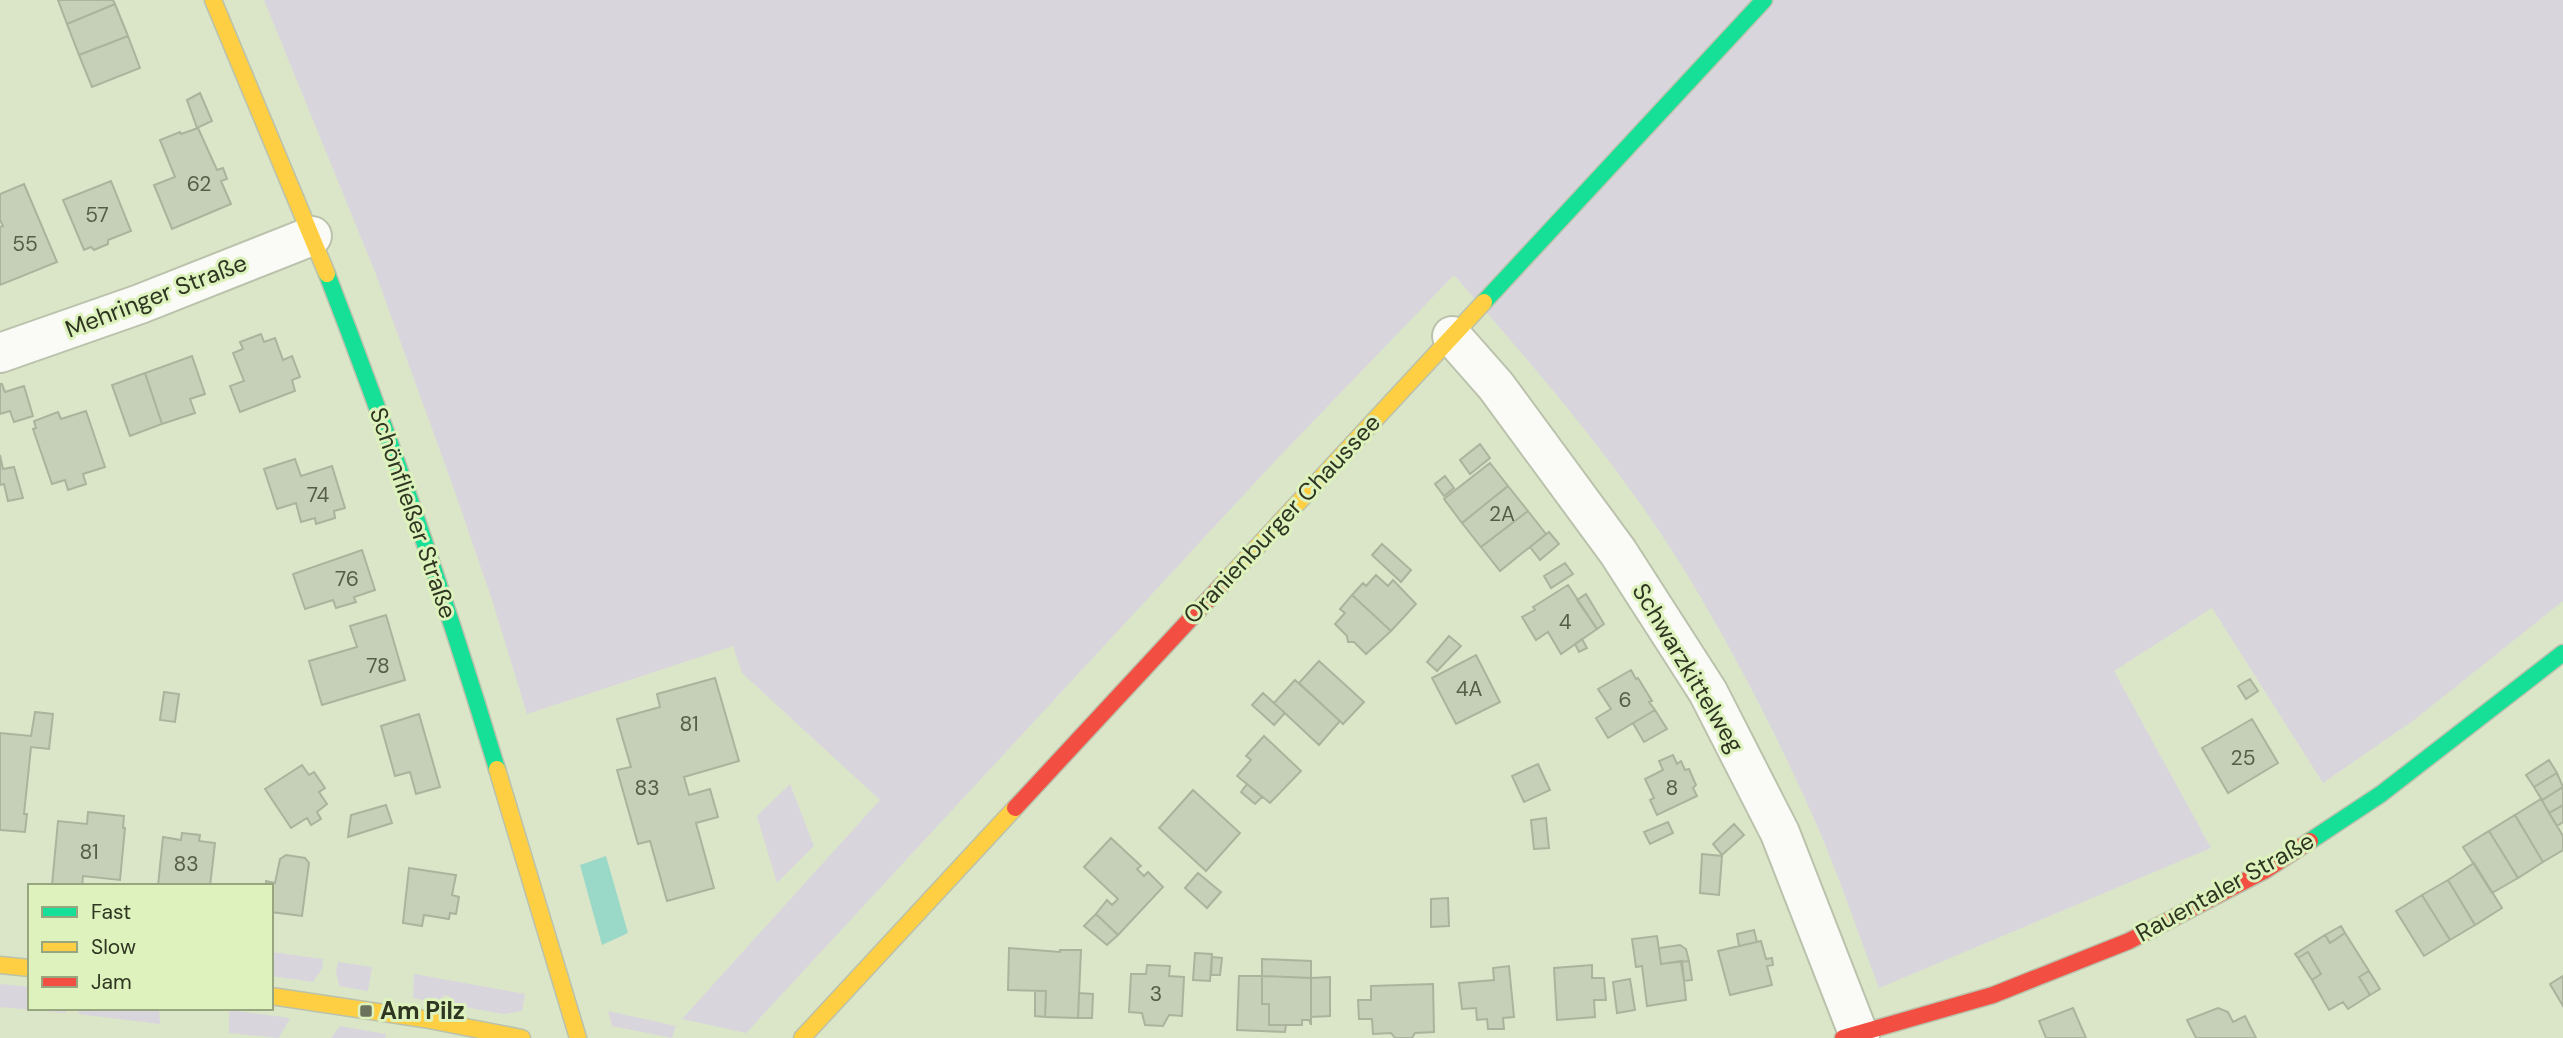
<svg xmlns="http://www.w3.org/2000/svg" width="2563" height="1038" viewBox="0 0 2563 1038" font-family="'DM Sans',sans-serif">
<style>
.green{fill:#d9d5dd}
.water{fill:#9ad8c7}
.building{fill:#c6cfb7;stroke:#abb39d;stroke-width:2}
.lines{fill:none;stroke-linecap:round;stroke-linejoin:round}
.street-casing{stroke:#bac2ac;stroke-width:42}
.fast-casing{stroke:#bac2ac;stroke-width:19}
.slow-casing{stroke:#bac2ac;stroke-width:19}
.jam-casing{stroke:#bac2ac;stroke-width:19}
.street{stroke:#fafbf7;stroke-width:38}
.fast{stroke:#16e098;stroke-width:16}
.slow{stroke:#ffcf43;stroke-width:16}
.jam{stroke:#f24e42;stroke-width:16}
.poi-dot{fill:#6b735c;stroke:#def2bd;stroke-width:2.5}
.labels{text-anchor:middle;stroke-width:6;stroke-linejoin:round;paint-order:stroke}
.number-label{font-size:21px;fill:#555c47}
.street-label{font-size:24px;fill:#2e3521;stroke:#def2bd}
.poi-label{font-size:24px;font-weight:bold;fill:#2e3521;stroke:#def2bd;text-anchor:start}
</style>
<rect width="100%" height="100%" fill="#dbe6c9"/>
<path class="green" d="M264,0H2563V601L2414,720L2323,783L2212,608L2114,671L2211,848L1879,988C1859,936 1841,881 1819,830C1784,750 1745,673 1701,598C1633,480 1543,377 1454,275L1275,461L746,1033L682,1019L880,800L742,673L733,646L527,714L493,603L455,492L375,272Z
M790,784L814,846L777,883L757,816Z
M271,952L323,959L322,969L313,982L271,976Z
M338,962L372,967L368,991L339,986L336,971Z
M414,974L525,994L522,1011L504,1014L448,1004L450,996L444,995L442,1003L413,998Z
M0,984L30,987V1008H66L65,1013L0,1007Z
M79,1008H159L160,1024L78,1014Z
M229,1010L290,1018L279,1038L229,1033Z
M608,1011L676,1026L672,1038L612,1026Z
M340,1026L386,1034L385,1038H331Z"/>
<path class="water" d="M606,856L628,933L602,945L580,865Z"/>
<path class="building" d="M58,0H113L115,4L67,24Z
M115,4L128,36L79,55L67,24Z
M128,36L140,68L92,87L79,55Z
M200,93L212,121L197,128L187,100Z
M198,128L217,170L223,168L227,179L221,181L231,204L172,229L154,185L175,177L160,140L180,132L181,134Z
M111,181L131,231L108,240V244L94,250L91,247L84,250L63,200Z
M24,184L57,262L0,285V227L3,226L0,220V194Z
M261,334L264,342L275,338L283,360L292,356L300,377L292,380L295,391L240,412L230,386L244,381L233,353L243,349L240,342Z
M192,356L205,394L190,399L195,413L162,424L145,373Z
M145,373L162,424L130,436L112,385Z
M0,384H2L5,392L24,386L33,416L14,422L10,411L0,414Z
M86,411L105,467L83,474L86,484L68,490L65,480L52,484L33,429L36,428L34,421L58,412L61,419Z
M1480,444L1490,458L1470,474L1460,460Z
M0,455L3,469L14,467L23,498L8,501L4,484L0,485Z
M295,459L301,476L332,466L345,508L334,511L335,518L316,524L315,518L301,522L296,503L277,509L264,469Z
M1490,463L1508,486L1462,523L1444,499Z
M1445,476L1454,488L1444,496L1435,484Z
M1508,486L1528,511L1481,547L1462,523Z
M1528,511L1546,534L1500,571L1481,547Z
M1549,532L1559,544L1540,560L1530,547Z
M1382,544L1411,570L1401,582L1372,555Z
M362,550L375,590L354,597L356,602L336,608L333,600L305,609L293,574Z
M1565,563L1573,574L1551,588L1544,576Z
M1376,575L1388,586L1393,580L1416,604L1391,631L1352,595L1363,583L1366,586Z
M1568,585L1597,629L1561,654L1548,632L1536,640L1522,617L1535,610L1533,607Z
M1586,594L1604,624L1597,629L1577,600Z
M1352,595L1391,631L1366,654L1354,642H1348L1347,636L1335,624L1345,613L1340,609Z
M386,615L405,680L322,705L309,661L357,647L350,626Z
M1449,636L1461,646L1437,671L1427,662Z
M1582,639L1587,648L1579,652L1575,644Z
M1476,655L1500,702L1456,724L1432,678Z
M1319,661L1364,702L1343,724L1299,683Z
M1631,670L1636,679L1638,678L1652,701L1649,702L1655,710L1608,738L1596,718L1611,709L1598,689Z
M715,678L739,761L684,777L689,795L710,789L718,817L696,823L714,888L667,901L650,841L638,844L617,770L631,767L617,719L660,707L657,694Z
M2250,679L2258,691L2246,699L2238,686Z
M1295,680L1340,721L1319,745L1274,703Z
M164,692L179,694L175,722L160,720Z
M1263,693L1285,713L1274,725L1252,705Z
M1655,710L1667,729L1644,742L1633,723Z
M35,712L53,714L49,749L31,747L24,814H27L25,832L0,830V733L31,736Z
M419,714L440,787L416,794L410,772L395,776L381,726Z
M2252,719L2278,763L2228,793L2202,748Z
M1264,736L1301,771L1270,803L1237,776L1251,760L1246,756Z
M1673,755L1677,764L1681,761L1685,770L1689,769L1696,785L1693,788L1697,796L1657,815L1650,800L1654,798L1645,779L1663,770L1659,761Z
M2549,760L2557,773L2534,787L2526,775Z
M1538,764L1550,790L1524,802L1512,776Z
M302,765L309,775L314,772L325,788L319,792L327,804L317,812L321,819L311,825L307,818L291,828L265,789Z
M2557,773L2563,787L2542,800L2534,787Z
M1247,784L1262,797L1255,804L1241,792Z
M2563,787V805L2549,813L2542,800Z
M1193,790L1240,833L1206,871L1159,828Z
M2541,799L2563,836V850L2543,862L2515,815Z
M386,805L392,823L348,837L351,815Z
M2563,805V822L2557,826L2549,813Z
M88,812L124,816L123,828H125L120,880L83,876L82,886L52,885L58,821L87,824Z
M2515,815L2543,862L2518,878L2489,831Z
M1546,818L1549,848L1534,849L1531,820Z
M1668,822L1673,833L1650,844L1644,832Z
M1734,824L1744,835L1722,855L1713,844Z
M2489,831L2518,878L2492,893L2463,847Z
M182,833L200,835L199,841L215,843L210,886H158L163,837L181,840Z
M1111,838L1141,866L1137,869L1144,876L1148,872L1163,887L1118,935L1096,914L1107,900L1112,905L1118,899L1084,867Z
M1702,854L1722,856L1719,895L1700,893Z
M286,855L305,858L309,863L302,916L271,912V886H266V881L275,883L280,859Z
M2474,863L2502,908L2475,925L2448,880Z
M409,868L456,875L452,895L459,897L456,914L450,913L449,919L424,915L422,926L403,923Z
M1198,873L1221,892L1207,908L1185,888Z
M2448,880L2475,925L2450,940L2422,895Z
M2422,895L2450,940L2424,956L2396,911Z
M1448,898L1449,926L1431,927V899Z
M1096,914L1118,935L1107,945L1084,926Z
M2341,926L2345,933L2330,943L2325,935Z
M1754,930L1757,942L1739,946L1737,934Z
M2345,933L2369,971L2359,977L2370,995L2348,1009L2343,1002L2329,1010L2312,980L2321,974L2308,952L2298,958L2295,954L2325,935L2330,943Z
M1657,936L1661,964L1682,961L1686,1000L1647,1006L1642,966L1636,967L1632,939Z
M1761,941L1766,959L1772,958L1773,965L1767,966L1772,985L1730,995L1718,951Z
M1680,945L1686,949L1689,961L1661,964L1659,948Z
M1009,948L1060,952V950H1081L1078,1018L1045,1017L1046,991L1008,990Z
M2308,952L2321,974L2312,980L2298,958Z
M1195,953L1212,954L1210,981L1193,980Z
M1212,957L1222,958L1220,975H1211Z
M1262,959L1311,961V978L1262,976Z
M1689,961L1692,980L1684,981L1681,962Z
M1147,965L1170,966L1169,976L1184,977L1182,1016L1169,1015L1163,1026L1145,1025L1142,1013L1129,1012L1131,974H1146Z
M1592,965V978H1604L1606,1000H1594L1595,1017L1557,1020L1554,968Z
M1509,966L1514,1017L1503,1018L1504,1029H1488L1487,1019L1477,1020L1476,1008L1462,1009L1459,983L1494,980L1493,968Z
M2369,971L2380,989L2370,995L2359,977Z
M1239,976H1262V1004H1269V1025H1286L1285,1032L1237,1030Z
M1262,976L1311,978V1025L1309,1020H1302V1025H1269V1004H1262Z
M2563,976V1006L2550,984Z
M1330,977V1016L1311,1017V978Z
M1630,979L1635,1010L1617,1013L1613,982Z
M1433,984L1434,1032L1415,1033L1412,1038H1395L1391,1033L1373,1034L1372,1019H1359L1358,1000H1371V986Z
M1035,991H1046L1045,1017L1035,1016Z
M1079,993L1093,994L1092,1018H1078Z
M2073,1008L2086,1038H2046L2039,1021Z
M2218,1008L2228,1012L2233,1022L2245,1016L2256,1038H2196L2187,1020Z"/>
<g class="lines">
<defs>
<path id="street" d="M1452,336L1496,386L1618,552L1708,692L1780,833L1860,1038
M0,353L140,304L312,236"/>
<path id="fast" d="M327,274C390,437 447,602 497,769
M1484,302L1764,0
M2310,841L2381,794L2563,653"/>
<path id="slow" d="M213,0L327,274
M1220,587L1484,302
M497,769L578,1038
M0,965L30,968
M271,996L424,1019L522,1038
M802,1038L1015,808"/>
<path id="jam" d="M1015,808L1220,587
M1843,1038L1993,995L2129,941L2264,871L2310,841"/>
</defs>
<use href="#street" class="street-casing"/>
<use href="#fast" class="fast-casing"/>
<use href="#slow" class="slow-casing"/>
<use href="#jam" class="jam-casing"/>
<use href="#street" class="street"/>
<use href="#fast" class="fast"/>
<use href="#slow" class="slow"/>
<use href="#jam" class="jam"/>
</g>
<rect class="poi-dot" x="359" y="1004" width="14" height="14" rx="3.5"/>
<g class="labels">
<g class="number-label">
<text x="199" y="191">62</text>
<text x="97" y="222">57</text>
<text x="25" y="251">55</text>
<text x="318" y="502">74</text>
<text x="1502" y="521">2A</text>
<text x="347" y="586">76</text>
<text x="1565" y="629">4</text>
<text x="378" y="673">78</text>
<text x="1469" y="696">4A</text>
<text x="1625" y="707">6</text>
<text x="689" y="731">81</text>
<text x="2243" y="765">25</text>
<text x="647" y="795">83</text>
<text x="1672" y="795">8</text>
<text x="89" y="859">81</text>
<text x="186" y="871">83</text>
<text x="1156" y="1001">3</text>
</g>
<g class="street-label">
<text transform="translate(156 296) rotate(-21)" y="8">Mehringer Straße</text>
<text transform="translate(413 513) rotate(71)" y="8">Schönfließer Straße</text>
<text transform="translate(1282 519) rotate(-47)" y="8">Oranienburger Chaussee</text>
<text transform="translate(1688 668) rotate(59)" y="8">Schwarzkittelweg</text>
<text transform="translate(2225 887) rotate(-29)" y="8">Rauentaler Straße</text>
</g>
<g class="poi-label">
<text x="380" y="1019">Am Pilz</text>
</g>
</g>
<rect x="28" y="884" width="245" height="126" fill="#def2bd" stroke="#98a67f" stroke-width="2"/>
<rect x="42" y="907" width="35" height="10" fill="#16e098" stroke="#98a67f" stroke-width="2"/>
<text x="91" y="919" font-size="21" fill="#2e3521">Fast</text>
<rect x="42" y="942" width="35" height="10" fill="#ffcf43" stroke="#98a67f" stroke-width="2"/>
<text x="91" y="954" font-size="21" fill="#2e3521">Slow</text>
<rect x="42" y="977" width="35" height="10" fill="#f24e42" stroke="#98a67f" stroke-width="2"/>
<text x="91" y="989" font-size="21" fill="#2e3521">Jam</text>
</svg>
